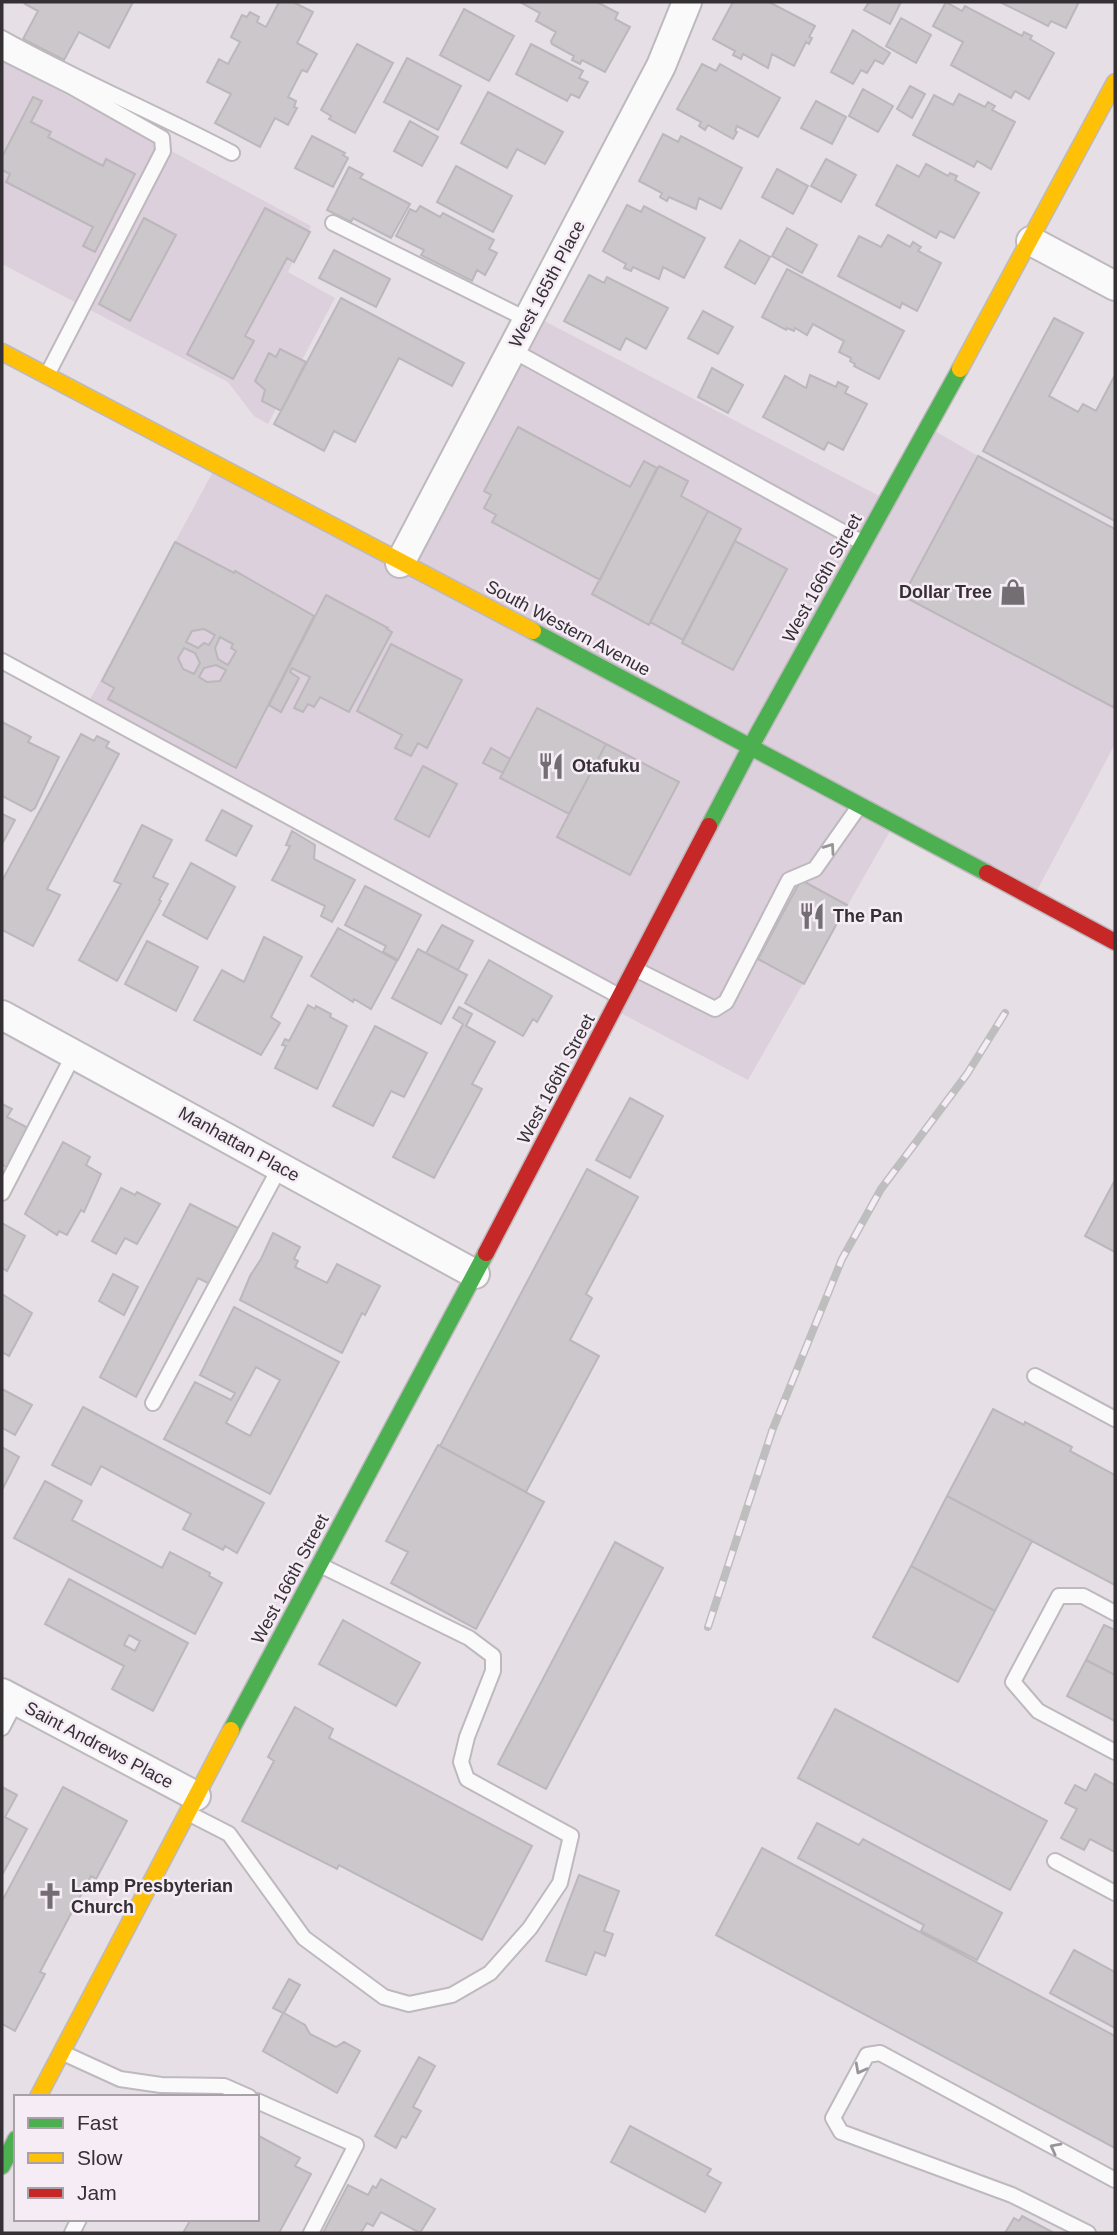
<svg xmlns="http://www.w3.org/2000/svg" width="1117" height="2235" viewBox="0 0 1117 2235" font-family="Arial,sans-serif">
<style>
.built{fill:#dbd0db}
.building{fill:#cbc7cb;stroke:#bbb7bb;stroke-width:2;fill-rule:evenodd}
.lines{fill:none;stroke-linecap:round;stroke-linejoin:round}
.lane-casing{stroke:#beb9be;stroke-width:18}
.street-casing{stroke:#beb9be;stroke-width:32}
.fast-casing{stroke:#beb9be;stroke-width:19}
.slow-casing{stroke:#beb9be;stroke-width:19}
.jam-casing{stroke:#beb9be;stroke-width:19}
.lane{stroke:#fbfafb;stroke-width:14}
.street{stroke:#fbfafb;stroke-width:28}
.fast{stroke:#4caf50;stroke-width:16}
.slow{stroke:#ffc107;stroke-width:16}
.jam{stroke:#c62828;stroke-width:16}
.rail-casing{stroke:#bfbebf;stroke-width:8}
.rail{stroke:#f6ecf6;stroke-width:5;stroke-dasharray:16;stroke-linecap:butt}
.oneway{stroke:#989598}
.labels{text-anchor:middle;stroke-width:5;stroke-linejoin:round;paint-order:stroke}
.street-label{font-size:18px;fill:#343034;stroke:#f6ecf6}
.poi-label{font-size:18px;font-weight:bold;fill:#343034;stroke:#f6ecf6;text-anchor:start}
</style>
<rect width="100%" height="100%" fill="#e6e0e6"/>
<path class="built" d="M2,60L311,226L288,272L335,298L268,424L254,416L228,382L2,264Z
M531,314L887,500L928,427L978,456L1115,529V744L1033,898L894,824L748,1080L615,1010L621,998L86,707L216,466L400,562Z"/>
<path class="building" d="M27,2H133L109,48L79,32L64,60L23,39L38,11L25,4Z
M279,2H293L313,12L297,43L317,54L307,72L302,70L288,97L296,101L294,107L297,108L288,125L275,118L260,147L215,123L231,94L207,82L219,59L228,64L240,42L231,37L242,15L247,17L250,12L259,17L257,22L266,27Z
M520,2H597L618,13L615,19L630,27L605,72L582,60L580,64L572,60L574,56L552,44L551,41L556,32L536,21L540,13Z
M733,2H769L815,26L809,37L812,38L809,44L806,42L794,66L772,54L768,68L743,54L741,59L733,55L735,51L713,39Z
M869,2H905H901L890,24L864,10Z
M946,2L962,11L965,6L1022,36L1024,32L1032,36L1030,39L1054,53L1029,99L1015,91L1011,98L951,65L963,42L933,26Z
M1000,2H1079L1066,28L1051,21L1048,26Z
M464,9L514,36L489,81L440,55Z
M901,18L931,35L916,63L886,46Z
M853,30L890,53L883,64L875,60L867,73L861,70L853,84L831,72Z
M357,44L393,63L355,133L329,119L331,116L321,110Z
M531,44L583,71L579,78L588,82L579,98L571,94L567,101L516,74Z
M407,58L461,86L438,130L384,102Z
M702,64L716,71L720,64L780,98L758,137L737,126L735,131L737,132L733,139L708,125L705,130L699,126L701,122L677,109Z
M910,86L925,94L912,118L897,109Z
M863,89L893,106L878,132L849,116Z
M488,92L563,132L545,164L517,149L507,168L461,143Z
M959,94L985,107L988,102L995,106L992,110L1015,122L991,169L977,161L974,167L913,135L934,95L953,105Z
M33,97L42,101L31,122L51,132L48,137L103,166L106,159L135,174L95,252L83,246L93,227L6,182L10,174L2,170V157Z
M816,101L846,117L832,144L801,128Z
M410,121L438,137L422,166L394,151Z
M663,134L678,142L681,136L742,168L721,209L699,198L696,209L669,197L667,201L660,197L662,193L639,181Z
M312,136L345,153L343,155L348,158L333,187L295,168Z
M826,159L856,175L841,202L811,186Z
M926,164L948,176L950,173L957,176L955,180L979,193L954,238L940,231L936,238L876,205L897,165L919,177Z
M456,166L512,196L493,232L437,202Z
M349,167L363,174L360,178L410,204L391,238L353,218L351,222L327,210Z
M777,169L808,186L793,214L762,197Z
M627,205L641,212L644,206L705,238L684,278L663,267L659,279L633,267L631,271L624,268L626,264L603,251Z
M420,206L440,217L443,213L494,240L489,249L497,253L485,275L477,270L472,281L421,255L424,250L396,236L410,209L416,212Z
M265,208L310,232L294,262L287,258L245,336L254,341L233,379L187,354Z
M144,218L176,235L130,321L99,304Z
M787,228L817,245L802,273L772,256Z
M888,235L910,247L913,242L921,247L918,251L941,263L917,311L902,303L900,308L838,276L859,236L881,247Z
M740,240L770,257L755,284L725,267Z
M334,250L390,279L376,307L319,278Z
M787,269L904,331L879,379L854,366L855,364L850,361L851,358L839,352L844,341L813,324L807,335L795,328L794,331L787,328L786,330L762,317Z
M589,275L604,283L607,277L668,308L646,349L626,338L620,350L564,321Z
M341,298L464,363L452,386L399,358L355,442L334,431L324,451L274,424Z
M703,311L733,327L718,354L688,338Z
M1054,318L1083,333L1049,396L1078,412L1083,404L1096,411L1115,375V521L983,451Z
M280,349L306,362L281,411L262,401L265,390L255,381L269,353L276,357Z
M712,368L743,385L728,413L698,397Z
M810,375L836,387L838,382L848,387L845,393L867,404L843,450L828,442L824,450L763,417L785,376L806,388Z
M518,427L630,487L644,461L657,468L600,580L492,522L496,515L484,508L491,495L484,491Z
M978,456L1115,529V702L1113,707L903,596Z
M659,466L688,481L681,496L708,511L649,625L592,594Z
M708,511L741,529L683,640L650,622Z
M735,541L787,569L733,670L682,643Z
M175,542L234,573L235,571L314,616L236,768L108,699L114,688L102,681ZM204,629L215,635L209,645L204,643L198,648L186,642L192,631ZM220,637L233,644L231,648L236,651L228,665L218,659L215,648ZM184,648L195,653L200,663L194,674L183,669L178,658ZM216,665L226,670L220,681L207,682L199,677L204,668Z
M326,595L388,628L387,629L392,632L349,712L320,697L314,707L308,704L303,712L294,708L310,677L292,668L290,672L299,678L281,712L269,705Z
M391,644L462,680L427,748L418,743L411,756L395,748L402,735L357,711Z
M537,708L606,744L569,814L500,778Z
M2,722L31,737L28,742L59,757L35,808L31,811L2,796Z
M81,734L94,741L97,736L109,742L106,747L119,754L47,889L60,895L33,946L2,930V881Z
M606,744L679,782L630,875L557,837Z
M491,748L510,759L503,773L483,763Z
M423,766L457,784L429,837L395,819Z
M222,810L252,826L236,856L206,840Z
M2,814L15,820L2,844Z
M142,825L172,840L153,877L168,884L159,900L161,901L117,981L79,960L121,884L114,881Z
M292,831L315,845L314,859L355,880L332,922L321,916L325,906L272,880L290,846L286,845Z
M191,863L235,887L207,939L163,915Z
M801,880L847,905L804,984L758,959Z
M365,886L421,915L398,960L383,952L386,946L345,925Z
M442,925L473,941L458,970L426,953Z
M338,928L397,961L371,1009L354,999L353,1002L311,976Z
M264,937L302,957L271,1017L280,1023L261,1055L194,1020L222,970L244,982Z
M147,941L198,967L176,1011L125,984Z
M418,949L467,975L441,1024L392,998Z
M489,960L552,996L537,1022L533,1019L523,1036L465,1003Z
M308,1005L315,1009L316,1006L331,1014L330,1017L347,1026L317,1089L275,1068L286,1046L282,1045L285,1039L289,1041Z
M459,1007L472,1014L466,1026L495,1042L472,1084L482,1089L434,1178L393,1157L463,1024L453,1018Z
M375,1026L427,1053L404,1097L391,1091L373,1126L333,1106Z
M630,1098L663,1116L630,1178L596,1160Z
M2,1104L12,1109L7,1117L28,1128L8,1168L2,1165Z
M63,1142L90,1157L86,1165L101,1174L84,1212L81,1210L67,1235L59,1231L57,1235L25,1214Z
M587,1169L638,1197L586,1294L592,1298L570,1340L599,1356L526,1492L440,1446Z
M1115,1180V1252L1085,1236Z
M121,1188L135,1195L137,1192L160,1204L137,1244L125,1238L116,1254L92,1241Z
M190,1204L242,1230L212,1285L198,1278L136,1397L100,1377Z
M2,1223L25,1236L7,1271L2,1268Z
M273,1233L300,1247L294,1259L298,1261L295,1267L327,1283L337,1264L380,1286L365,1315L362,1313L342,1353L240,1300L250,1276L261,1259Z
M113,1274L138,1287L124,1315L99,1301Z
M2,1294L32,1313L9,1356L2,1352Z
M234,1307L339,1362L270,1494L164,1439L195,1382L231,1400L235,1393L200,1375ZM256,1367L280,1380L250,1436L226,1423Z
M2,1389L32,1405L15,1435L2,1428Z
M83,1407L264,1503L237,1553L225,1546L223,1550L183,1529L191,1514L101,1466L91,1485L52,1465Z
M993,1409L1024,1425L1025,1422L1072,1447L1070,1451L1115,1475V1585L947,1496Z
M438,1445L544,1502L476,1629L391,1583L408,1552L386,1541Z
M2,1447L19,1457L2,1490Z
M45,1481L82,1501L72,1520L162,1568L170,1552L210,1573L209,1576L222,1583L195,1634L14,1538Z
M947,1496L1032,1541L995,1611L911,1566Z
M615,1542L663,1568L546,1789L498,1764Z
M911,1566L995,1611L958,1682L873,1637Z
M69,1579L188,1643L153,1711L112,1689L124,1666L45,1624ZM129,1635L140,1641L135,1651L124,1645Z
M343,1620L420,1663L396,1706L319,1664Z
M1104,1625L1115,1630V1675L1086,1660Z
M1086,1660L1115,1675V1721L1067,1696Z
M295,1707L333,1729L329,1738L532,1846L482,1940L339,1865L337,1869L242,1821L274,1761L268,1757Z
M835,1709L1047,1821L1010,1890L798,1778Z
M1095,1774L1115,1785V1852L1090,1839L1084,1850L1061,1838L1077,1809L1065,1803L1075,1785L1086,1791Z
M2,1787L17,1795L5,1817L27,1829L2,1875Z
M63,1787L127,1821L96,1879L91,1876L40,1972L45,1974L15,2031L2,2024V1901Z
M817,1823L859,1845L863,1839L1002,1913L977,1960L921,1931L924,1925L798,1858Z
M762,1848L1115,2036V2148L716,1935Z
M579,1875L619,1891L604,1931L613,1934L605,1956L595,1952L586,1975L546,1961Z
M1074,1950L1115,1972V2028L1050,1993Z
M289,1979L300,1985L284,2013L305,2025L310,2034L336,2047L344,2042L360,2051L337,2093L263,2051L283,2013L273,2008Z
M419,2057L435,2066L413,2107L421,2111L406,2138L402,2136L396,2148L375,2136Z
M630,2126L711,2169L707,2175L721,2183L705,2212L611,2162Z
M257,2135L300,2158L295,2166L311,2174L279,2233H183L191,2219H257Z
M381,2179L435,2209L420,2233L381,2212L373,2226L367,2223L361,2233H323L348,2185L368,2195L373,2186L376,2188Z
M1022,2216L1054,2233H1005L1014,2218L1019,2221Z"/>
<g class="lines">
<defs>
<path id="lane" d="M2,38C77,80 156,113 232,153
M2,52L70,86L162,138L163,151L47,375
M333,223L528,320
M512,350L863,543
M2,661L619,996
M637,970L715,1009L726,1002L789,880L815,869L860,805
M2,1193L74,1054
M1035,1376L1115,1419
M153,1403L280,1167
M1115,1613L1083,1596H1059L1013,1682L1038,1711L1115,1752
M2,1728L16,1701
M188,1813L229,1834L304,1938L384,1997L409,2004L452,1995L490,1973L530,1928L560,1883L571,1836L467,1779L461,1762L467,1737L493,1671V1656L469,1638L320,1565
M1055,1861L1115,1893
M63,2053L120,2079L161,2085L224,2086L249,2097
M257,2101L356,2145L311,2233
M72,2233L79,2219
M1088,2233L1012,2195L841,2132L833,2118L867,2055L880,2053L1115,2180"/>
<path id="street" d="M1031,241L1115,286
M400,563L661,66L687,2
M2,1015L475,1274
M2,1693L196,1796"/>
<path id="fast" d="M533,631L987,873
M709,826L751,746L960,369
M231,1730L486,1253
M2,2166L16,2139"/>
<path id="slow" d="M2,352L533,631
M960,369L1115,82
M38,2097L231,1730"/>
<path id="jam" d="M987,873L1115,942
M486,1253L709,826"/>
</defs>
<use href="#lane" class="lane-casing"/>
<use href="#street" class="street-casing"/>
<use href="#fast" class="fast-casing"/>
<use href="#slow" class="slow-casing"/>
<use href="#jam" class="jam-casing"/>
<use href="#lane" class="lane"/>
<use href="#street" class="street"/>
<use href="#fast" class="fast"/>
<use href="#slow" class="slow"/>
<use href="#jam" class="jam"/>
<defs>
<path id="rail" d="M708,1627L772,1431L842,1259L881,1189L967,1074L1005,1013"/>
</defs>
<use href="#rail" class="rail-casing"/>
<use href="#rail" class="rail"/>
</g>
<defs><path id="oneway-chevron" d="M-2-3.5L2.5 0L-2 3.5" fill="none" stroke-width="1.6" stroke-linecap="round" stroke-linejoin="round" transform="scale(1.75)"/></defs>
<g class="oneway">
<use href="#oneway-chevron" transform="translate(830 848) rotate(-55)"/>
<use href="#oneway-chevron" transform="translate(860 2069) rotate(118)"/>
<use href="#oneway-chevron" transform="translate(1055 2148) rotate(-152)"/>
</g>
<defs>
<symbol id="shop-bare" viewBox="-9 -9 18 18"><path d="M-5-2.5h2.3a2.7 3.5 0 0 1 5.4 0H5L5.5 6h-11ZM-1.5-2.5h3a1.5 2.3 0 0 0-3 0Z" fill="#726e72" stroke="#f6ecf6" stroke-width="2.5" paint-order="stroke"/></symbol>
<symbol id="restaurant-bare" viewBox="-9 -9 18 18"><path d="M-5-6h1v4h1v-4h1v4h1v-4h1v5L-1.5 .5V6h-2V.5L-5-1ZM5-6V6H3V1.5H1.5Q1.5-4 5-6Z" fill="#726e72" stroke="#f6ecf6" stroke-width="2.5" paint-order="stroke"/></symbol>
<symbol id="church-bare" viewBox="-9 -9 18 18"><path d="M-1.2-6h2.4v3.5h3.3v2.4h-3.3V6h-2.4V-.1h-3.3v-2.4h3.3Z" fill="#726e72" stroke="#f6ecf6" stroke-width="2.5" paint-order="stroke"/></symbol>
</defs>
<g fill-rule="evenodd">
<use href="#shop-bare" x="994" y="573" width="38" height="38"/>
<use href="#restaurant-bare" x="532" y="747" width="38" height="38"/>
<use href="#restaurant-bare" x="793" y="897" width="38" height="38"/>
<use href="#church-bare" x="31" y="1877" width="38" height="38"/>
</g>
<g class="labels">
<g class="street-label">
<text transform="translate(547 284) rotate(-62)" y="6">West 165th Place</text>
<text transform="translate(822 578) rotate(-61)" y="6">West 166th Street</text>
<text transform="translate(568 628) rotate(28)" y="6">South Western Avenue</text>
<text transform="translate(556 1079) rotate(-62)" y="6">West 166th Street</text>
<text transform="translate(239 1144) rotate(29)" y="6">Manhattan Place</text>
<text transform="translate(290 1579) rotate(-62)" y="6">West 166th Street</text>
<text transform="translate(99 1745) rotate(28)" y="6">Saint Andrews Place</text>
</g>
<g class="poi-label">
<text x="992" y="598" text-anchor="end">Dollar Tree</text>
<text x="572" y="772">Otafuku</text>
<text x="833" y="922">The Pan</text>
<text x="71" y="1892">Lamp Presbyterian<tspan x="71" dy="21">Church</tspan></text>
</g>
</g>
<rect width="1117" height="2235" fill="none" stroke="#343034" stroke-width="7"/>
<rect x="14" y="2095" width="245" height="126" fill="#f6ecf6" stroke="#a8a1a8" stroke-width="2"/>
<rect x="28" y="2118" width="35" height="10" fill="#4caf50" stroke="#a8a1a8" stroke-width="2"/>
<text x="77" y="2130" font-size="21" fill="#343034">Fast</text>
<rect x="28" y="2153" width="35" height="10" fill="#ffc107" stroke="#a8a1a8" stroke-width="2"/>
<text x="77" y="2165" font-size="21" fill="#343034">Slow</text>
<rect x="28" y="2188" width="35" height="10" fill="#c62828" stroke="#a8a1a8" stroke-width="2"/>
<text x="77" y="2200" font-size="21" fill="#343034">Jam</text>
</svg>
